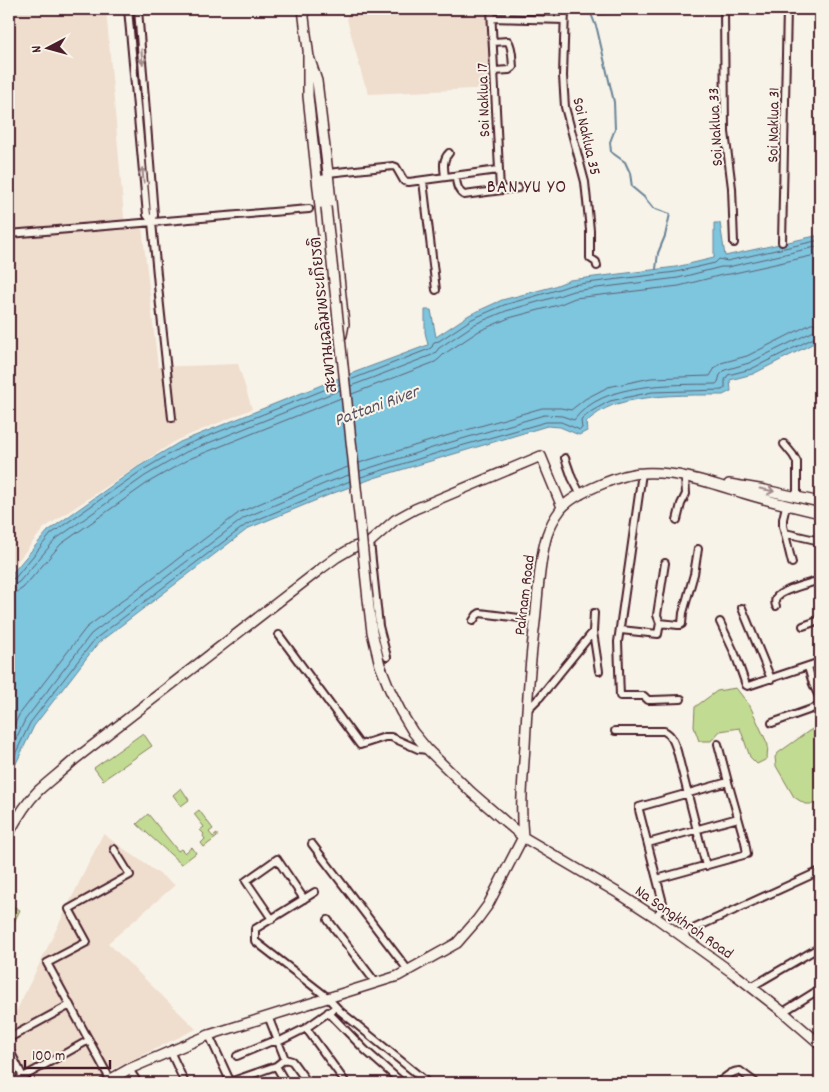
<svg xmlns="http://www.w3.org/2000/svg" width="829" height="1092" viewBox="0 0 829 1092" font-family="Dekko,'Playpen Sans Thai',sans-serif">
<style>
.built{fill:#efddcd}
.green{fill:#c1db92;stroke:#867d5e}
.water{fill:#7ec5de;stroke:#698396}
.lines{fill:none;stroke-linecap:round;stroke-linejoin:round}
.shore{stroke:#5f6173;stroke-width:1}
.stream{stroke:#698396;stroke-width:2}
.street-casing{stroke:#4a1f2b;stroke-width:10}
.secondary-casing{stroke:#4a1f2b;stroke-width:12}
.street{stroke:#f7f3e8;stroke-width:6}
.secondary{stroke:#f7f3e8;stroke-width:9}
.secondary-bridge-casing{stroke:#4a1f2b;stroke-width:12;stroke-linecap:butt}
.secondary-bridge{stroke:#f7f3e8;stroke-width:9}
.oneway{stroke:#a0898a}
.labels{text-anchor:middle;stroke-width:4;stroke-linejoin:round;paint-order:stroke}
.street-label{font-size:16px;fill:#4a1f2b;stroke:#f7f3e8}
.water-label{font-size:18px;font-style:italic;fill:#5a5161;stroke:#f7f3e8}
.quarter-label{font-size:19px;letter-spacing:1px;fill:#4a1f2b;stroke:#f7f3e8}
</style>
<rect width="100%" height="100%" fill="#f7f3e8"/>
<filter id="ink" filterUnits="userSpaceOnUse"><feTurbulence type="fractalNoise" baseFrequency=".02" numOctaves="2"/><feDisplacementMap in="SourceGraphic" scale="10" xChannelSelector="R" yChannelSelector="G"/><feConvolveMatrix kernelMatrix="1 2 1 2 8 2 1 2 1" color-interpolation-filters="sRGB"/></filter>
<g filter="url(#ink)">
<path class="built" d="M9,9H106L125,229L142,227L158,367L238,364L252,409L177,440L44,528L9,572Z
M346,9H488L492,88L369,94L363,79L347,19Z
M103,834L175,885L108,943L196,1029L114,1069L87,1083H9V1026Z"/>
<path class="green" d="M736,688L750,706L768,745L767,759L757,764L750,757L740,728L720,731L711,741H699L694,727L695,707L717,691Z
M820,725V804H805L794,797L776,766L775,757L778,753L809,731Z
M143,733L152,746L103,780L94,768Z
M181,788L189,800L181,806L173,795Z
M199,810L213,829L209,832L213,837L217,834V837L204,847L201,843L205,839L203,836L204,834L200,830L204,827L194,814Z
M148,814L178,851L181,849L185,853L192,847L196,853L183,863L181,864L137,824Z
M9,904L20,910L9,932Z"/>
<path class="water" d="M714,223H720L725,256L820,235V340L753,374L730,380L731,391L723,395C687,395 648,394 613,405C603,409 594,415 586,422L587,431L579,435L560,427L547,426L374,478L331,494L249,528L98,643L34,726L9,778V577L48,531L138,467L180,442L334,380L428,345L425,332V310H431L436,337L469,315L502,300L552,287L570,280L676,267L714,258Z"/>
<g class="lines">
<path class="shore" d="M350,380L429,349L432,347L434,342L439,341L472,319L504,305L553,291L571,285L676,272L715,263L719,259L727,261L820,240
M351,386L432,355L436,352L439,348L475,324L506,311L555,297L573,291L678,278L721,267H728L820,246
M352,394L435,362L439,359L444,354L479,331L509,318L558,305L575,298L679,286L722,275L730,274L820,254
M359,463L446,436L542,408H561L571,410L585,399L608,387L651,378L710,376L715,368L721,363L747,356L811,324L820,323
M360,471L448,443L544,415L562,416L574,420C603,381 672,385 716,384L718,382L720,375L725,370L749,363L814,331L820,330
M361,477L450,449L546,422H561L580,430L582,428L581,421L583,418L592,411L610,401L652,392L722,390L725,388V380L728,375L751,369L816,337L820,336
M9,580L15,578L51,534L141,471L183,446L339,384
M9,586L14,585L19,582L56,539L145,476L186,452L340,390
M9,593L17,592L23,588L61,544L149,482L189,459L341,398
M9,736L19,715L86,628L240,512L324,476L348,467
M9,753L25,720L91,634L244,518L326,483L349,475
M9,767L30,723L95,639L247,524L350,481"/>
<path class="stream" d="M590,9V11L597,29L614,102L615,129L610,142L611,152L625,162L630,173L632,187L644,197L653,208L670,214L665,236L658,253L656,269"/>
<defs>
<path id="street" d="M128,9L147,215L152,222
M138,9L154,215L152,222L160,306L172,418
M491,9L500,190
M565,9L563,76L565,107L585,182L590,230V258L596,262L597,266
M596,9L601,10L611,9
M724,9L725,132L732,188L734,243
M492,18L564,20
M493,42L508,41C513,48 512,59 513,67L509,70L494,71
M328,173L393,166L396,167L404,181L409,182L498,170
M456,176C456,183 457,191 464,195L518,188
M445,177C444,168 442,160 449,153
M423,181L436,290
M9,234L309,209
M782,242L787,9
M784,444L793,455L797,462V497
M565,458L572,478L581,495
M642,473L618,642L620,696H644L648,700H652L681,699
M786,506L783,519V526L792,563
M677,520L681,504L686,494L685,477
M785,533L820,541
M370,542L379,626L387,657
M776,606C775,604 775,600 776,598C780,590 811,583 820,580
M742,608L771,679
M473,621L477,615L480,613L535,620
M720,622L735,654L746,685L748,686L820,662
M660,623L657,615L665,563
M803,626L820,620
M621,630L658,634L660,623L678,625H680L682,624L683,613L694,574L698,549
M593,632L599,671
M279,635L360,745L385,737H391L418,749L428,750
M808,667L813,684L820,699
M527,710L540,697L593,632L594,613
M772,723L820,706
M615,731H664C672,735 674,742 677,751L706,866
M648,843L738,818
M312,844L408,970
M657,879L747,854L745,842L728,782L718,744
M315,892L255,929V941L327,997L340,1011L428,1083
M655,917L661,910L663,903L639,810V807L728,782
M272,919L246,881L277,859L304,899
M328,920L376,983
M680,935L820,871
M751,987L820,947
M328,1012L365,1050L399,1080
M783,1012L820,989
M268,1016L285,1059L292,1061L308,1083
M306,1028L346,1083
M209,1035L231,1083
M9,1038L70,1005
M9,1049L23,1077L89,1040
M170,1051L185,1083
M237,1056L270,1042H278L306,1028L336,1007
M276,1066L286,1083
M129,1069L138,1083
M110,1079L47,963L87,942L69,909L130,875L114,849
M230,1082L276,1066L285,1059
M11,1083L23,1077
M410,1083L419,1077
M718,1083C725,1078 732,1070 740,1071L756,1083"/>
<path id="secondary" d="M303,9L309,58
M308,54L317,81L328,173L344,324L342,335H334L332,331L330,299L308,96Z
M323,180L326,207
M729,484L765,490L820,502
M368,599L372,632L380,665L390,690L401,712L413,732L428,750L471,792L523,837L618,893L655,917L737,976L783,1012L820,1044
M9,833C17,818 26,803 38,791C50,780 62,771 74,760L322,568L337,557L354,547L370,542L395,520L415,509L541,456L562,507
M523,837C520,807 523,777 525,746C527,705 530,663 535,622C538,595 539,561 547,535C550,526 555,517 561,509C574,493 623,473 643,473C678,471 711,483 743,493C769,501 794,507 820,513
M104,1083L129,1069L209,1035L398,976L457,943L477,920L488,905L523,837"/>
</defs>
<use href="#street" class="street-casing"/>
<use href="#secondary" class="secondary-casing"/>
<use href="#street" class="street"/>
<use href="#secondary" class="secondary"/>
<defs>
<path id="secondary-bridge" d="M326,207L368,599"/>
</defs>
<use href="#secondary-bridge" class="secondary-bridge-casing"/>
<use href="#secondary-bridge" class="secondary-bridge"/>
</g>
<defs><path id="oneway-shaft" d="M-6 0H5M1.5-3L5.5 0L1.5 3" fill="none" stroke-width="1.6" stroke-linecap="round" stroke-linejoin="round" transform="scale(1.25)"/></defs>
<g class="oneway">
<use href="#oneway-shaft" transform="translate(142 57) rotate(85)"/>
<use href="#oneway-shaft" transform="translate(143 175) rotate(-95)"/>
<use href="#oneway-shaft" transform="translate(767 490) rotate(11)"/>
</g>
</g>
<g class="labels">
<g class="street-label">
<text transform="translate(482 100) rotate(-92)" y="6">Soi Naklua 17</text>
<text transform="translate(772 125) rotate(-89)" y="6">Soi Naklua 31</text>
<text transform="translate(714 127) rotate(-93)" y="6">Soi Naklua 33</text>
<text transform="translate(588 136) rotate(77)" y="6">Soi Naklua 35</text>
<text transform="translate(322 315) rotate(-96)" y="6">สะพานเฉลิมพระเกียรติ</text>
<text transform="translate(523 595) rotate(-83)" y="6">Paknam Road</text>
<text transform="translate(685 921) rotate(35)" y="6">Na Songkhroh Road</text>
</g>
<g class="water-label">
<text transform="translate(376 405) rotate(-20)" y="6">Pattani River</text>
</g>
<g class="quarter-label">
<text x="527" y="192">BAN YU YO</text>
</g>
</g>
<rect width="829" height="1092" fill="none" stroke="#f7f3e8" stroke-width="30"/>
<rect x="15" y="15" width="799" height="1062" fill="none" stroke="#4a1f2b" stroke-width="2" filter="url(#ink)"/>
<g transform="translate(48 48) rotate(264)" stroke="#f7f3e8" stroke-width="4" paint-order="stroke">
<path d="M0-4L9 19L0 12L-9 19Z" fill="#4a1f2b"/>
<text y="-8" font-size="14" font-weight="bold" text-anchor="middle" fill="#4a1f2b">N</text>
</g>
<path d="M25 1060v8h85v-8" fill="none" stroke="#4a1f2b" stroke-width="2.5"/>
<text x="32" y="1060" font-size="15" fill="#4a1f2b" stroke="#f7f3e8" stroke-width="4" paint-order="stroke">100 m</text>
</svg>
